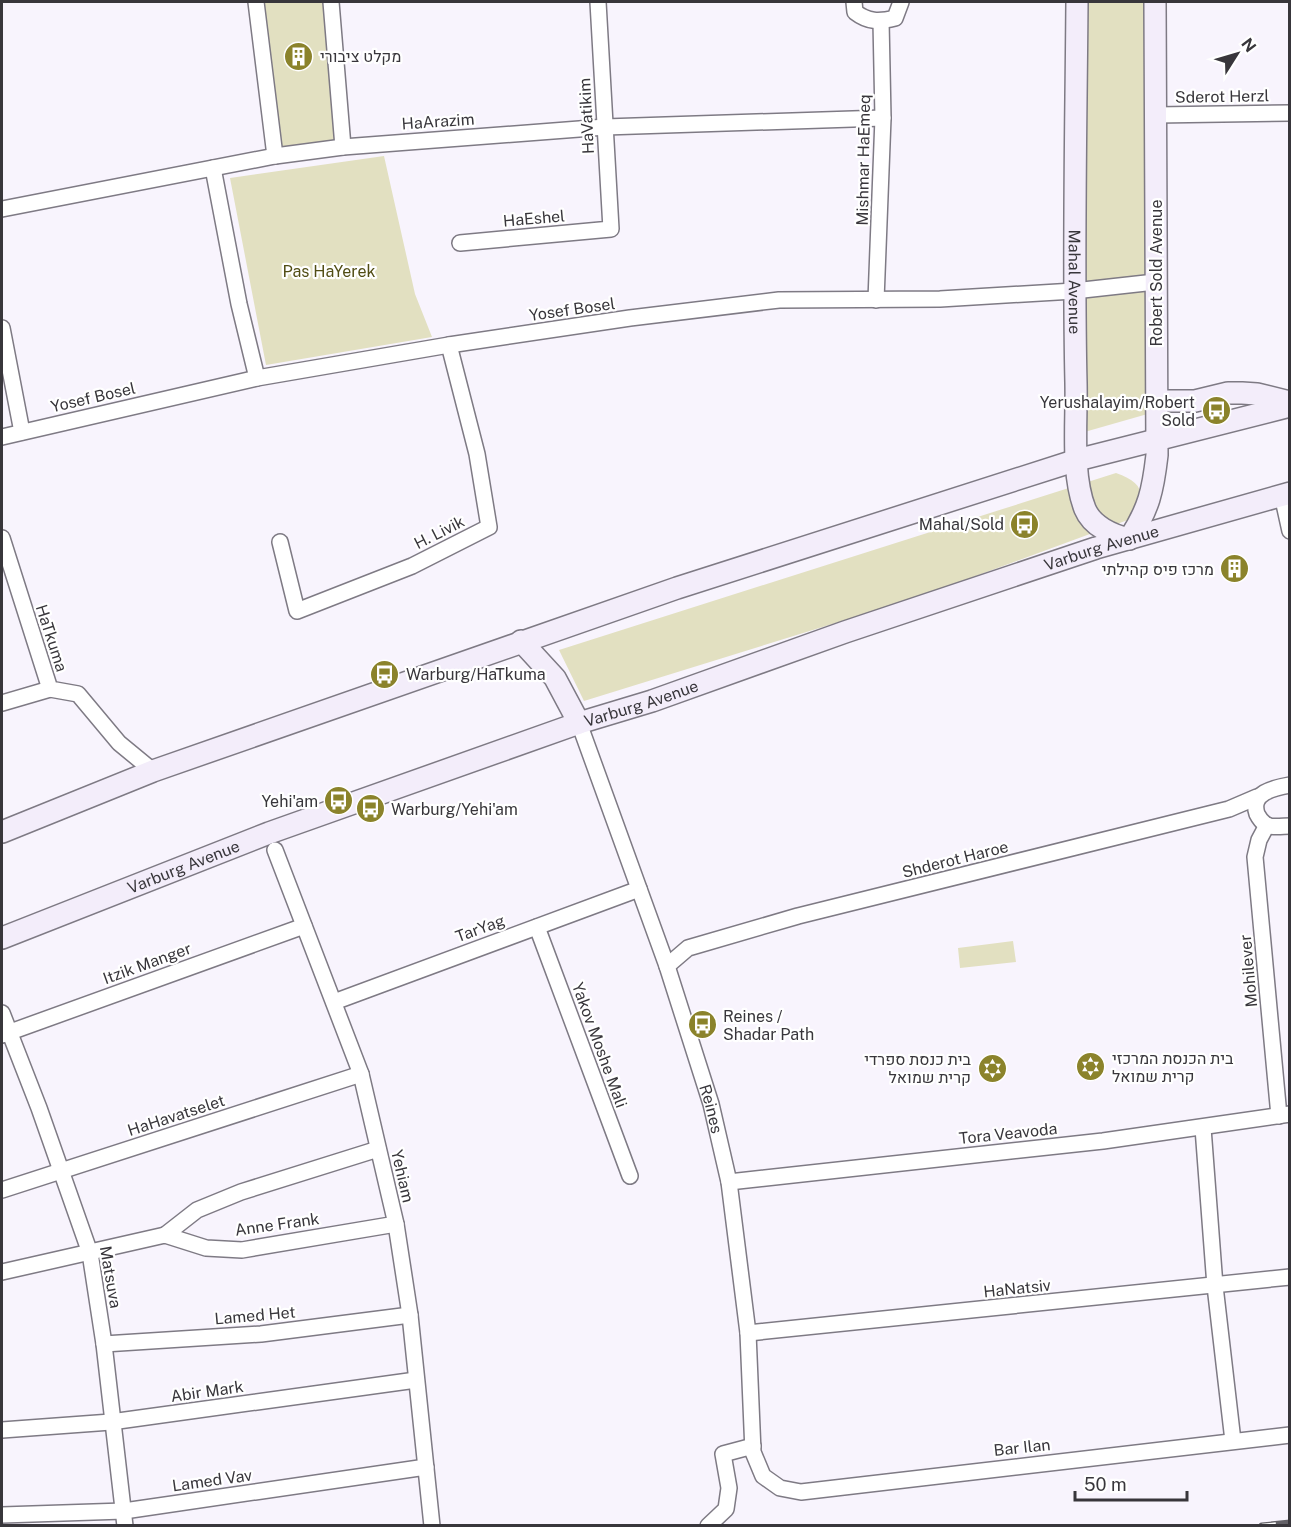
<svg xmlns="http://www.w3.org/2000/svg" width="1291" height="1527" viewBox="0 0 1291 1527" font-family="'Public Sans',Heebo,sans-serif">
<style>
.green{fill:#e2e0c1}
.lines{fill:none;stroke-linecap:round;stroke-linejoin:round}
.street-casing{stroke:#7e7a84;stroke-width:18}
.secondary-casing{stroke:#7e7a84;stroke-width:24}
.street{stroke:#fff;stroke-width:15}
.secondary{stroke:#f3edfa;stroke-width:21}
.rail-casing{stroke:#636167;stroke-width:7}
.rail{stroke:#fff;stroke-width:4.5;stroke-dasharray:14;stroke-linecap:butt}
.labels{text-anchor:middle;stroke-width:4.5;stroke-linejoin:round;paint-order:stroke}
.poi-label{font-size:16px;fill:#38363b;stroke:#fff;text-anchor:start}
.street-label{font-size:16px;fill:#38363b;stroke:#fff}
.park-label{font-size:16px;fill:#514d15;stroke:#fff}
</style>
<rect width="100%" height="100%" fill="#f8f4fd"/>
<path class="green" d="M262,2H323L336,142L280,149Z
M1079,2H1150L1148,277L1080,285Z
M384,156L415,294L432,337L266,365L230,178Z
M1149,290L1151,413L1081,433L1079,296Z
M1116,473C1141,482 1146,491 1136,517L913,599L584,701L559,650Z
M1013,941L1016,962L960,968L958,948Z"/>
<g class="lines">
<defs>
<g id="street">
<path d="M256,2L275,156"/>
<path d="M331,2L343,147"/>
<path d="M854,2L855,12C868,22 879,22 895,18L901,2"/>
<path d="M1156,115L1290,113"/>
<path d="M213,168L239,304L257,378"/>
<path d="M2,209L275,156L343,147L605,127L883,118"/>
<path d="M460,243L611,229L598,2"/>
<path d="M876,300L883,118L881,21"/>
<path d="M2,328L22,432"/>
<path d="M2,437L257,378L449,345L630,318L779,300L940,299L1074,291L1155,282"/>
<path d="M1282,495L1290,531"/>
<path d="M2,538L50,689L78,694L119,743L153,771"/>
<path d="M280,542L297,611L412,566L489,527L477,454L449,345"/>
<path d="M2,703L50,689"/>
<path id="s1" d="M579,723L667,966L711,1104L729,1182L748,1333L753,1452L763,1476L780,1488L801,1492L1290,1435"/>
<path d="M1290,785C1273,788 1250,793 1257,814C1259,818 1262,822 1266,825C1272,828 1283,826 1290,826"/>
<path d="M1267,825L1259,840L1255,857L1279,1116"/>
<path d="M275,850L361,1074L396,1224L410,1315L432,1526"/>
<path d="M537,927L630,1176"/>
<path d="M667,966L688,948L798,916L1229,809L1257,797"/>
<path d="M334,1002L639,889"/>
<path d="M2,1013L39,1108L90,1253L104,1344L125,1526"/>
<path d="M2,1035L304,926"/>
<path d="M1203,1128L1215,1286L1233,1441"/>
<path d="M729,1182L1103,1141L1290,1114"/>
<path d="M2,1190L361,1074"/>
<path d="M165,1235L197,1210L241,1192L378,1149"/>
<path d="M2,1272L165,1235L206,1248L242,1250L396,1224"/>
<path d="M748,1333L1290,1277"/>
<path d="M104,1344L261,1334L410,1315"/>
<path d="M2,1430L111,1422L416,1380"/>
<path d="M2,1515L124,1511L426,1467"/>
<path d="M708,1526L726,1509L729,1488L723,1454L753,1446"/>
</g>
<g id="secondary">
<path id="s2" d="M1077,2C1076,129 1073,256 1076,383C1077,421 1071,474 1085,509C1092,526 1112,535 1129,539C1149,509 1153,490 1157,455L1155,2"/>
<path d="M1157,401H1195L1228,393H1242L1257,394L1290,402"/>
<path d="M521,641L555,678L579,723"/>
<path d="M2,832L153,771L677,588L1077,460L1290,406"/>
<path id="s3" d="M2,938L269,833L579,723L652,701L845,632L1096,548L1290,493"/>
</g>
</defs>
<use href="#street" class="street-casing"/>
<use href="#secondary" class="secondary-casing"/>
<use href="#street" class="street"/>
<use href="#secondary" class="secondary"/>
<defs>
<path id="rail" d="M1262,1526L1290,1523"/>
</defs>
<use href="#rail" class="rail-casing"/>
<use href="#rail" class="rail"/>
</g>
<defs>
<symbol id="building-disc" viewBox="-11 -11 22 22"><circle r="9.5" fill="#8b832b" stroke="#fff"/><path d="M-4-6H4V6H1V3H-1V6H-4ZM-2.5-4.3h1.7v1.8h-1.7ZM.8-4.3h1.7v1.8H.8ZM-2.5-1h1.7V.8h-1.7ZM.8-1h1.7V.8H.8Z" fill="#fff"/></symbol>
<symbol id="bus-disc" viewBox="-11 -11 22 22"><circle r="9.5" fill="#8b832b" stroke="#fff"/><path d="M-5-6H5V4H4V6H2V4H-2V6H-4V4H-5ZM-3.5-4V0h7V-4ZM-3.5 1.2v1.5H-2V1.2ZM2 1.2v1.5H3.5V1.2Z" fill="#fff"/></symbol>
<symbol id="synagogue-disc" viewBox="-11 -11 22 22"><circle r="9.5" fill="#8b832b" stroke="#fff"/><path d="M0-6.5L5.6 3.2H-5.6ZM0 6.5L5.6-3.2H-5.6Z" fill="#fff"/></symbol>
</defs>
<g fill-rule="evenodd">
<use href="#building-disc" x="282" y="40" width="33" height="33"/>
<use href="#bus-disc" x="1200" y="394" width="33" height="33"/>
<use href="#bus-disc" x="1008" y="508" width="33" height="33"/>
<use href="#building-disc" x="1218" y="552" width="33" height="33"/>
<use href="#bus-disc" x="368" y="658" width="33" height="33"/>
<use href="#bus-disc" x="322" y="784" width="33" height="33"/>
<use href="#bus-disc" x="354" y="792" width="33" height="33"/>
<use href="#bus-disc" x="686" y="1008" width="33" height="33"/>
<use href="#synagogue-disc" x="1074" y="1050" width="33" height="33"/>
<use href="#synagogue-disc" x="976" y="1052" width="33" height="33"/>
</g>
<g class="labels">
<g class="poi-label">
<text x="320" y="62">מקלט ציבורי</text>
<text x="1195" y="408" text-anchor="end">Yerushalayim/Robert<tspan x="1195" dy="18">Sold</tspan></text>
<text x="1004" y="530" text-anchor="end">Mahal/Sold</text>
<text x="1214" y="575" text-anchor="end">מרכז פיס קהילתי</text>
<text x="406" y="680">Warburg/HaTkuma</text>
<text x="318" y="807" text-anchor="end">Yehi'am</text>
<text x="391" y="815">Warburg/Yehi'am</text>
<text x="723" y="1022">Reines /<tspan x="723" dy="18">Shadar Path</tspan></text>
<text x="1112" y="1064">בית הכנסת המרכזי<tspan x="1112" dy="18">קרית שמואל</tspan></text>
<text x="971" y="1065" text-anchor="end">בית כנסת ספרדי<tspan x="971" dy="18">קרית שמואל</tspan></text>
</g>
<g class="street-label">
<text transform="translate(1222 96) rotate(-1)" y="6">Sderot Herzl</text>
<text transform="translate(586 116) rotate(-93)" y="6">HaVatikim</text>
<text transform="translate(438 121) rotate(-4)" y="6">HaArazim</text>
<text transform="translate(863 160) rotate(-89)" y="6">Mishmar HaEmeq</text>
<text transform="translate(534 218) rotate(-5)" y="6">HaEshel</text>
<text transform="translate(1156 273) rotate(-90)" y="6">Robert Sold Avenue</text>
<text dy="6" stroke="none"><textPath href="#s2" startOffset="280">Mahal Avenue</textPath></text>
<text transform="translate(572 309) rotate(-8)" y="6">Yosef Bosel</text>
<text transform="translate(93 397) rotate(-13)" y="6">Yosef Bosel</text>
<text transform="translate(439 532) rotate(-27)" y="6">H. Livik</text>
<text dy="6" stroke="none"><textPath href="#s3" startOffset="1167">Varburg Avenue</textPath></text>
<text transform="translate(52 638) rotate(72)" y="6">HaTkuma</text>
<text dy="6" stroke="none"><textPath href="#s3" startOffset="681">Varburg Avenue</textPath></text>
<text transform="translate(955 859) rotate(-14)" y="6">Shderot Haroe</text>
<text dy="6" stroke="none"><textPath href="#s3" startOffset="195">Varburg Avenue</textPath></text>
<text transform="translate(480 928) rotate(-20)" y="6">TarYag</text>
<text transform="translate(147 963) rotate(-20)" y="6">Itzik Manger</text>
<text transform="translate(1248 971) rotate(-95)" y="6">Mohilever</text>
<text transform="translate(600 1045) rotate(70)" y="6">Yakov Moshe Mali</text>
<text dy="6" stroke="none"><textPath href="#s1" startOffset="408">Reines</textPath></text>
<text transform="translate(176 1115) rotate(-18)" y="6">HaHavatselet</text>
<text transform="translate(1008 1133) rotate(-6)" y="6">Tora Veavoda</text>
<text transform="translate(403 1176) rotate(77)" y="6">Yehiam</text>
<text transform="translate(277 1224) rotate(-8)" y="6">Anne Frank</text>
<text transform="translate(111 1277) rotate(80)" y="6">Matsuva</text>
<text transform="translate(1017 1288) rotate(-6)" y="6">HaNatsiv</text>
<text transform="translate(255 1315) rotate(-5)" y="6">Lamed Het</text>
<text transform="translate(207 1391) rotate(-8)" y="6">Abir Mark</text>
<text transform="translate(1022 1447) rotate(-6)" y="6">Bar Ilan</text>
<text transform="translate(212 1480) rotate(-8)" y="6">Lamed Vav</text>
</g>
<g class="park-label">
<text x="329" y="277">Pas HaYerek</text>
</g>
</g>
<rect width="1291" height="1527" fill="none" stroke="#38363b" stroke-width="6"/>
<g transform="translate(1237 54) rotate(53)" stroke="#ffffff" stroke-width="4.5" paint-order="stroke">
<path d="M0-4.5L10 22L0 15L-10 22Z" fill="#38363b"/>
<text y="-9" font-size="16" font-weight="bold" text-anchor="middle" fill="#38363b">N</text>
</g>
<path d="M1075 1491v9h112v-9" fill="none" stroke="#38363b" stroke-width="3"/>
<text x="1084" y="1491" font-size="18" fill="#38363b" stroke="#ffffff" stroke-width="4.5" paint-order="stroke">50 m</text>
</svg>
